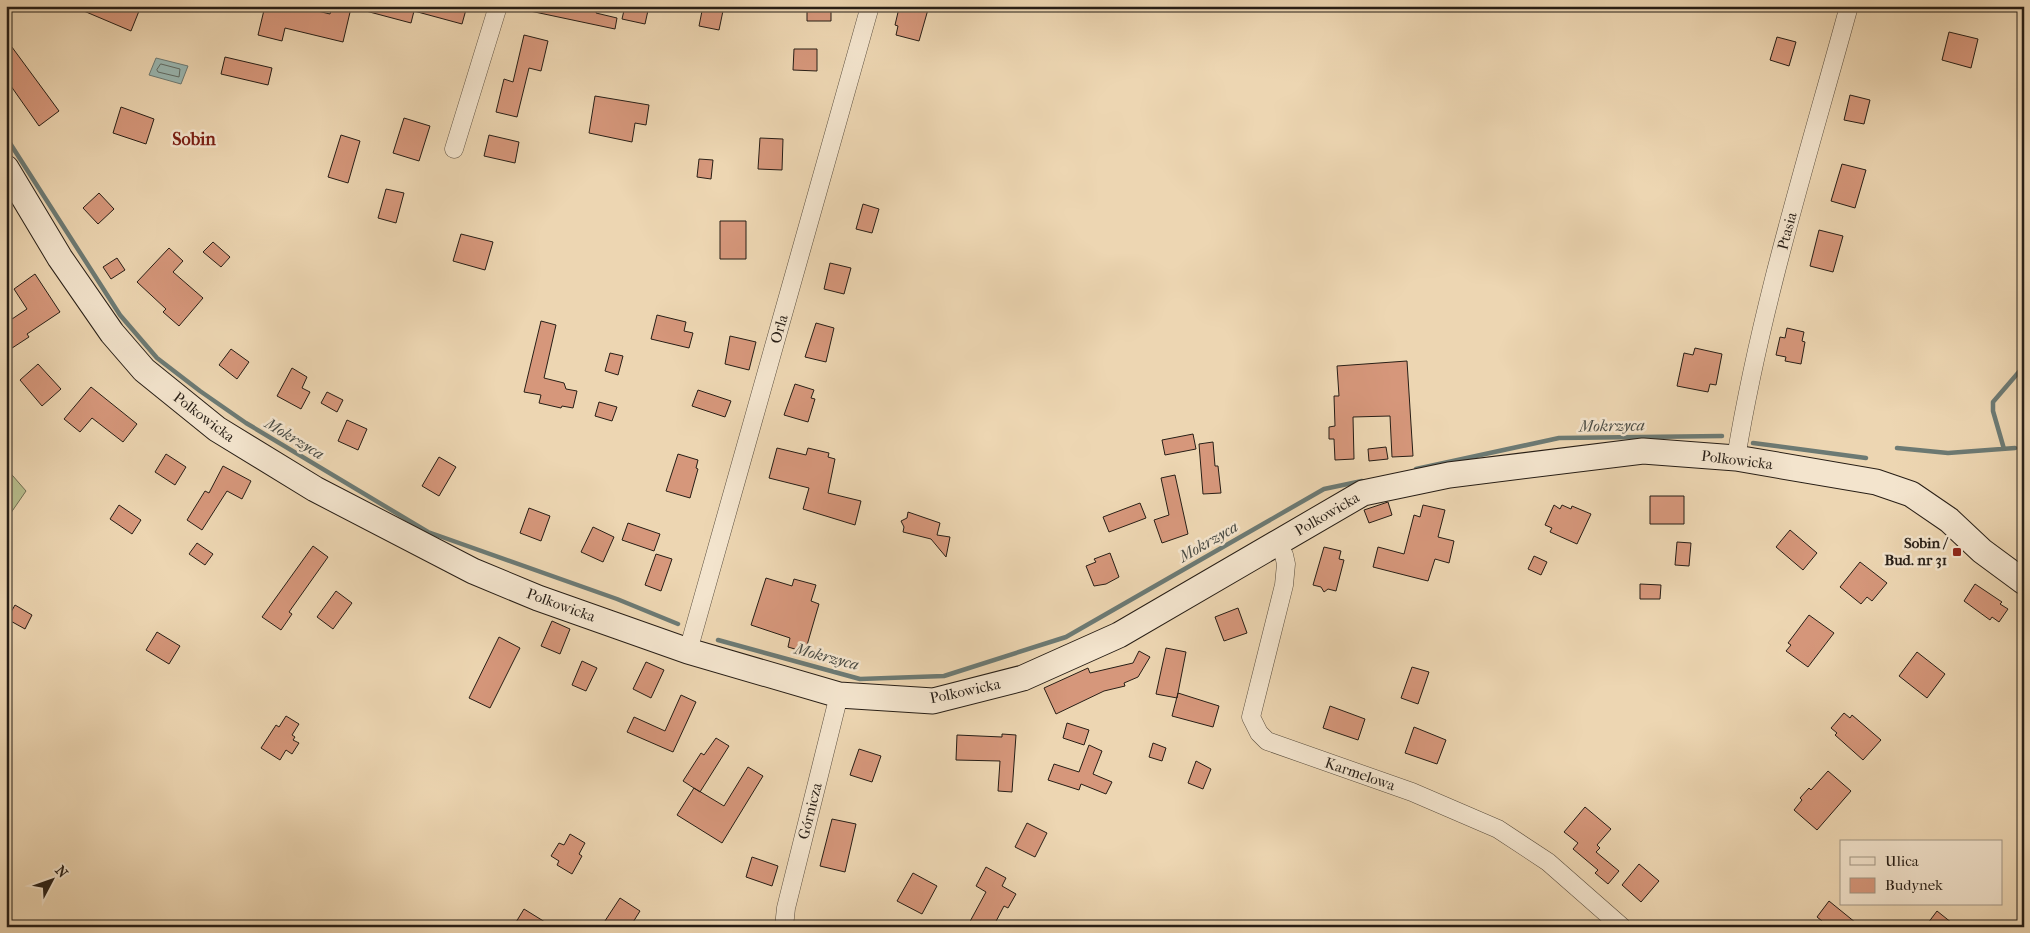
<svg xmlns="http://www.w3.org/2000/svg" width="2030" height="933" viewBox="0 0 2030 933" font-family="'IM FELL French Canon',serif">
<style>
.green{fill:#b7be8d;stroke:#6f6e52}
.water{fill:#9ab8b3;stroke:#6c7a74}
.lines{fill:none;stroke-linecap:round;stroke-linejoin:round}
.shore{stroke:#606b64;stroke-width:1}
.stream{stroke:#6c7a74;stroke-width:4.5}
.building{fill:#d6977b;stroke:#271e16}
.street-casing{stroke:#584c3d;stroke-width:19}
.secondary-casing{stroke:#271e16;stroke-width:27}
.street{stroke:#f3e4cd;stroke-width:18}
.secondary{stroke:#f3e4cd;stroke-width:25}
.poi-dot{fill:#8f2418;stroke:#f3e4cd;stroke-width:2}
.labels{text-anchor:middle;stroke-width:5;stroke-linejoin:round;paint-order:stroke}
.street-label{font-size:15px;fill:#271e16;stroke:#f3e4cd}
.poi-label{font-size:15px;font-weight:bold;fill:#271e16;stroke:#f3e4cd;text-anchor:end}
.water-label{font-size:16px;font-style:italic;fill:#4a4c45;stroke:#f3e4cd}
.quarter-label{font-size:18px;font-weight:bold;fill:#7a1f14;stroke:#f3e4cd}
</style>
<rect width="100%" height="100%" fill="#edd6b2"/>
<filter id="stains"><feTurbulence type="fractalNoise" baseFrequency=".004" numOctaves="4"/><feColorMatrix values="0 0 0 0 .2 0 0 0 0 .09 0 0 0 0 .02 0 0 0 .5 -.17"/></filter>
<radialGradient id="worn" r=".72"><stop offset=".6" stop-color="#630" stop-opacity="0"/><stop offset="1" stop-color="#630" stop-opacity=".3"/></radialGradient>
<path class="green" d="M6,468L26,491L6,520Z"/>
<path class="water" d="M156,58L188,66L181,84L149,75Z"/>
<g class="lines">
<path class="shore" d="M161,64L180,69L179,77L158,72L157,70Z"/>
<path class="stream" d="M6,137L120,315L157,358L200,391L246,423L428,532L617,599L678,624
M1753,443L1866,458
M1897,448L1948,453L2015,448
M2004,449L1993,411V402L2024,366
M1416,469L1559,438L1722,436
M718,640L860,679L944,676L1066,637L1324,489L1362,481"/>
</g>
<path class="building" d="M72,6H141L131,31Z
M265,6H297L330,14L332,6L351,8L343,42L285,28L282,41L258,35Z
M363,6H467L462,24L414,11L411,23L362,10Z
M531,6L597,8L596,13L617,18L615,29L530,11Z
M625,6H649L645,24L622,19Z
M703,6H724L719,30L699,26Z
M807,6H831V21H807Z
M904,6H929L919,41L896,35L898,26L895,25L899,8L903,9Z
M1949,32L1978,39L1971,68L1942,60Z
M524,35L548,41L541,71L529,68L517,117L496,112L504,79L513,82Z
M1777,37L1796,42L1789,66L1770,60Z
M6,39L59,111L39,126L6,79Z
M794,49H817V71L793,70Z
M225,57L272,68L268,85L221,74Z
M1850,95L1870,100L1864,124L1844,120Z
M595,96L649,105L646,125L635,123L632,142L589,133Z
M121,107L154,119L146,144L113,133Z
M404,118L430,126L419,161L393,153Z
M341,135L360,141L348,183L328,177Z
M489,135L519,142L515,163L484,156Z
M760,138L783,139L782,170L758,169Z
M699,159L713,160L711,179L697,177Z
M1842,164L1866,170L1855,208L1831,201Z
M386,189L404,193L396,223L378,218Z
M99,193L114,209L98,224L83,208Z
M863,204L879,209L872,233L856,229Z
M720,221H746V259H720Z
M1819,230L1843,236L1833,272L1810,266Z
M461,234L493,242L485,270L453,261Z
M213,242L230,257L221,267L203,252Z
M169,248L183,261L173,272L203,298L179,326L163,312L166,309L137,282Z
M117,258L125,270L111,279L103,267Z
M830,263L851,268L844,294L824,289Z
M35,274L60,312L27,334L29,337L6,352V323L27,309L14,289Z
M657,315L686,322L684,331L693,333L689,348L651,339Z
M541,321L556,325L544,378L564,383L566,389L577,391L573,408L562,406L561,408L539,403L541,395L524,392Z
M816,323L834,328L826,362L805,357Z
M1787,328L1804,332L1802,341L1805,342L1801,364L1785,361L1786,357L1776,355L1780,337L1785,338Z
M730,336L756,342L749,370L725,364Z
M1695,348L1722,354L1716,385L1710,384L1708,392L1677,386L1684,353L1693,355Z
M231,349L249,362L237,379L219,365Z
M610,353L623,356L618,375L605,371Z
M1407,361L1413,456L1392,457L1390,416L1353,417L1354,459L1335,460L1334,439H1329V427L1335,426L1334,396H1339L1337,366Z
M38,364L61,389L42,406L20,380Z
M292,368L307,377L302,388L310,392L301,409L277,396Z
M795,384L814,390L811,398L815,399L808,422L784,415Z
M91,387L137,424L123,442L92,418L80,432L64,419Z
M698,390L731,401L725,417L692,406Z
M327,392L343,400L337,412L321,403Z
M599,402L617,407L612,421L595,416Z
M347,420L367,429L358,450L338,441Z
M1193,434L1196,449L1165,455L1162,440Z
M1213,442L1215,466H1218L1221,493L1203,494L1199,444Z
M1386,447L1388,459L1369,461L1368,449Z
M777,448L806,455L808,448L829,453L828,457L835,459L828,493L861,501L855,525L803,509L809,488L769,478Z
M166,454L186,467L175,485L155,472Z
M678,454L698,460L696,468L698,469L690,498L666,491Z
M439,457L456,467L439,496L422,486Z
M223,466L251,481L242,499L227,491L202,530L187,520L205,491L209,493Z
M1175,475L1188,534L1162,543L1154,520L1169,515L1161,478Z
M1650,496H1684V524H1650Z
M1388,502L1392,515L1369,523L1364,510Z
M1140,503L1146,518L1109,532L1103,517Z
M119,505L141,520L132,534L110,519Z
M1423,505L1445,510L1438,537L1454,541L1449,563L1435,559L1428,581L1373,567L1378,547L1404,554L1414,515L1420,517Z
M1554,505L1560,509L1562,505L1571,509L1572,506L1591,514L1577,544L1550,532L1552,528L1545,525Z
M529,508L550,516L541,541L520,533Z
M908,512L940,523L937,535L950,537L946,557L931,539L903,532L904,527L901,521L907,518Z
M628,523L660,534L654,551L622,540Z
M593,527L614,537L603,562L581,552Z
M1790,530L1817,553L1803,570L1776,547Z
M1677,542L1691,543L1689,566L1675,565Z
M197,543L213,554L205,565L189,554Z
M313,546L328,557L289,612L292,614L281,630L262,617Z
M1324,547L1341,551L1339,559L1344,560L1336,591L1328,589L1324,592L1321,587L1313,585Z
M1110,553L1119,577L1106,584L1094,586L1086,566L1096,562L1094,559Z
M656,554L672,559L661,591L645,585Z
M1534,556L1547,562L1541,575L1528,569Z
M1860,562L1887,583L1872,601L1867,597L1861,604L1840,587Z
M766,578L792,586L794,579L816,585L811,601L819,604L805,652L788,647L790,638L751,625Z
M1640,584L1661,585L1660,599H1640Z
M1975,584L2002,602L2000,604L2008,609L1999,622L1992,617L1990,620L1964,601Z
M336,591L352,603L333,629L317,617Z
M15,605L32,615L25,629L7,619Z
M1238,608L1247,633L1224,641L1215,617Z
M1809,615L1834,633L1808,667L1786,651L1791,645L1788,643Z
M552,621L570,629L560,654L541,646Z
M157,632L180,646L169,664L146,650Z
M499,637L520,648L490,708L469,698Z
M1166,648L1186,652L1177,698L1156,694Z
M1139,651L1150,657L1138,677L1124,683L1125,686L1104,691L1056,714L1044,688L1088,668L1090,673L1133,663Z
M1917,652L1945,674L1927,698L1899,676Z
M582,661L597,668L586,691L572,685Z
M646,662L664,670L651,698L633,689Z
M1412,667L1429,672L1418,704L1401,698Z
M1178,693L1219,706L1213,727L1172,716Z
M681,695L696,702L673,752L627,732L634,717L665,731Z
M1330,706L1365,719L1358,740L1323,728Z
M1844,713L1850,718L1852,715L1881,740L1863,760L1835,735L1837,733L1831,728Z
M286,716L299,724L292,735L295,737L293,740L299,743L292,754L286,750L280,760L261,748L276,725L279,727Z
M1067,723L1089,730L1084,745L1063,738Z
M1414,727L1446,740L1437,764L1405,753Z
M1002,734L1016,735L1012,792L998,791L1000,761L956,760L957,735L1002,737Z
M716,738L729,746L700,792L683,781L701,753L704,755Z
M1153,743L1166,748L1162,761L1149,757Z
M1089,745L1102,751L1093,774L1112,782L1106,794L1081,784L1079,790L1048,780L1054,764L1079,772Z
M859,749L881,756L872,782L850,775Z
M1196,761L1211,769L1203,789L1188,783Z
M748,767L763,776L722,843L677,815L694,788L724,806Z
M1828,771L1851,791L1817,830L1794,810L1802,800L1800,798L1809,788L1811,790Z
M1585,807L1611,829L1597,845L1600,848L1596,852L1619,871L1608,884L1595,873L1598,870L1573,849L1578,843L1564,832Z
M832,819L856,824L845,872L820,866Z
M1027,823L1047,833L1035,857L1015,847Z
M570,834L585,843L579,854L582,856L572,874L557,865L559,861L551,856L559,843L564,845Z
M752,857L778,866L772,886L746,877Z
M1639,864L1659,881L1641,902L1622,885Z
M986,867L1006,878L1002,886L1016,894L1008,908L1004,906L993,927H967L986,892L976,886Z
M913,873L937,886L922,914L897,901Z
M620,898L640,911L630,927H601Z
M1829,901L1861,927H1818L1822,921L1817,917Z
M524,909L553,927H513Z
M1937,911L1957,927H1925Z"/>
<g class="lines">
<defs>
<path id="street" d="M454,149L498,6
M1736,458C1761,305 1808,156 1849,6
M1276,543L1284,555L1286,564L1284,585L1251,717L1259,733L1267,741L1412,792L1498,829L1548,862L1622,927
M688,651L870,6
M784,927L786,908L839,695"/>
<path id="secondary" d="M6,168L60,258L112,333L144,370L217,429L315,489L473,571L538,598L688,651L839,695L933,701L1023,678L1119,635L1363,493L1449,475L1643,451L1736,458L1876,482L1911,494L1949,520L1982,551L2024,582"/>
</defs>
<use href="#street" class="street-casing"/>
<use href="#secondary" class="secondary-casing"/>
<use href="#street" class="street"/>
<use href="#secondary" class="secondary"/>
</g>
<rect class="poi-dot" x="1952" y="547" width="10" height="10" rx="2.5"/>
<g class="labels">
<g class="street-label">
<text transform="translate(1787 231) rotate(-75)" y="5">Ptasia</text>
<text transform="translate(779 329) rotate(-74)" y="5">Orla</text>
<text transform="translate(204 417) rotate(37)" y="5">Polkowicka</text>
<text transform="translate(1737 460) rotate(7)" y="5">Polkowicka</text>
<text transform="translate(1327 514) rotate(-30)" y="5">Polkowicka</text>
<text transform="translate(561 605) rotate(20)" y="5">Polkowicka</text>
<text transform="translate(965 691) rotate(-12)" y="5">Polkowicka</text>
<text transform="translate(1360 774) rotate(19)" y="5">Karmelowa</text>
<text transform="translate(810 811) rotate(-76)" y="5">Górnicza</text>
</g>
<g class="poi-label">
<text x="1947" y="548">Sobin /<tspan x="1947" dy="17">Bud. nr 31</tspan></text>
</g>
<g class="water-label">
<text transform="translate(1612 425) rotate(-1)" y="6">Mokrzyca</text>
<text transform="translate(295 438) rotate(31)" y="6">Mokrzyca</text>
<text transform="translate(1208 541) rotate(-30)" y="6">Mokrzyca</text>
<text transform="translate(827 656) rotate(15)" y="6">Mokrzyca</text>
</g>
<g class="quarter-label">
<text x="194" y="145">Sobin</text>
</g>
</g>
<rect width="2030" height="933" fill="none" stroke="#edd6b2" stroke-width="25"/>
<rect x="8" y="8" width="2015" height="918" fill="none" stroke="#271e16" stroke-width="2.5"/>
<rect x="12" y="12" width="2005" height="908" fill="none" stroke="#271e16"/>
<rect x="1840" y="840" width="162" height="65" fill="#f3e4cd" stroke="#a19584"/>
<rect x="1850" y="857" width="25" height="8" fill="#f3e4cd" stroke="#a19584"/>
<text x="1885" y="866" font-size="15" fill="#271e16">Ulica</text>
<rect x="1850" y="878" width="25" height="15" fill="#d6977b" stroke="#a19584"/>
<text x="1885" y="890" font-size="15" fill="#271e16">Budynek</text>
<g transform="translate(52 880) rotate(49)" stroke="#f3e4cd" stroke-width="4" paint-order="stroke">
<path d="M0-4L9 19L0 12L-9 19Z" fill="#271e16"/>
<text y="-8" font-size="14" font-weight="bold" text-anchor="middle" fill="#271e16">N</text>
</g>
<rect width="100%" height="100%" filter="url(#stains)"/>
<rect width="100%" height="100%" fill="url(#worn)"/>
</svg>
